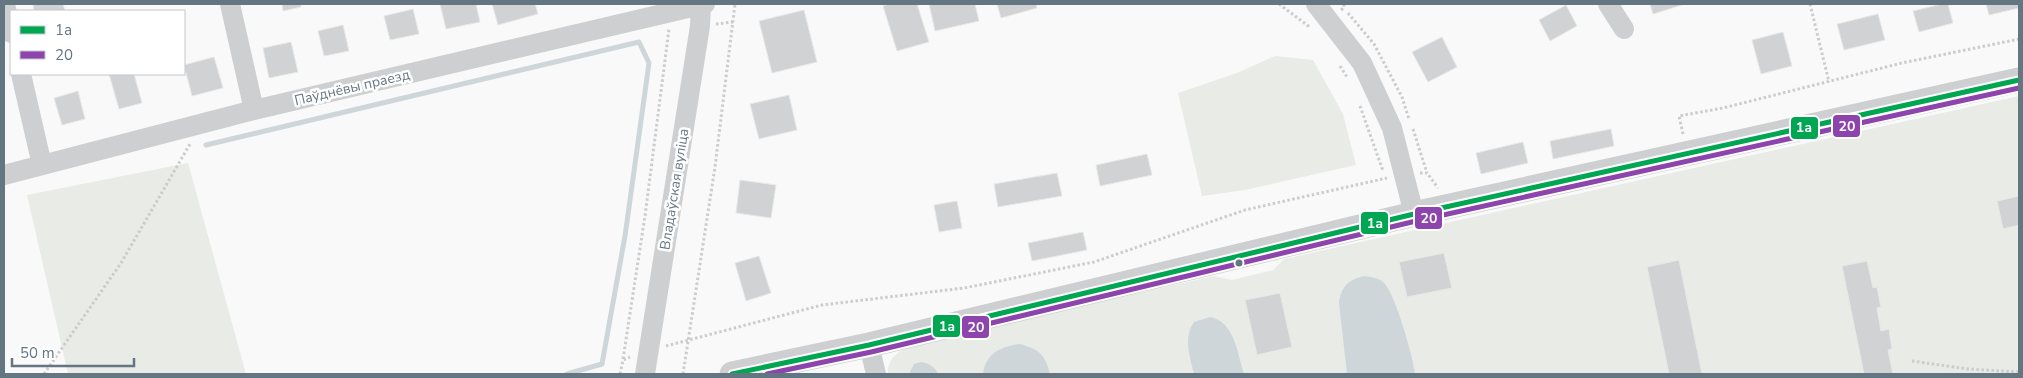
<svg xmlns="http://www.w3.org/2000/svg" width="2023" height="378" viewBox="0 0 2023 378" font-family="'Nunito Sans',sans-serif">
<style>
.green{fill:#e8ebe6}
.water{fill:#ced6d9}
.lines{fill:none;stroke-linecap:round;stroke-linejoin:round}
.stream{stroke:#ced6d9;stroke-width:5}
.building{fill:#d0d2d3;stroke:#e8e8e8}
.path{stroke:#cbcccd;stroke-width:3;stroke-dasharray:2.5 2.5;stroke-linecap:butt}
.minor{stroke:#cecfd0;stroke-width:20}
.tertiary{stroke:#cecfd0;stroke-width:25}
.bus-1-casing{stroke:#fff;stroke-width:9}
.bus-2-casing{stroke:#fff;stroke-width:9}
.bus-1{stroke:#00a651;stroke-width:5}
.bus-2{stroke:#8e44ad;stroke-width:5}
.bus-dot{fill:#657683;stroke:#fff;stroke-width:2}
.labels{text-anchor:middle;stroke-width:5;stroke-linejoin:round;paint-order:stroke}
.street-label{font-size:14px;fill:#657683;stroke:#fff}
.line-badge{stroke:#fff;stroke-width:2}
.badge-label{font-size:14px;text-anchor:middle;font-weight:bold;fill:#fff}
</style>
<rect width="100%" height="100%" fill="#f9f9f9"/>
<path class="green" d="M1275,56L1313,60L1343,114L1356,165L1245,190L1202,196L1178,93L1237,73Z
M2019,96V374H888C887,356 902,349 917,344L1214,276L1232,280L1273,270L1284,259Z
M188,163L246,374H68L27,195Z"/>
<path class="water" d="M1364,276C1372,277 1380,278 1385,284C1396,297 1413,357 1415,374H1347L1339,303C1341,287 1348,280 1364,276Z
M1210,317C1235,322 1237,353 1244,374H1194C1190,357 1183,338 1194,322Z
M1020,344C1040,350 1045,354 1050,374H983C986,353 1000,347 1020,344Z
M921,362C930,364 934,366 938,374H909L914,364Z"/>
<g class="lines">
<path class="stream" d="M206,145L639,42L649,63L625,236L602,364L567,374"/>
</g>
<path class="building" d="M33,4H63L65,11H34Z
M282,4H301V7L283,11Z
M440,4H476L480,22L446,29Z
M492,4H535L538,14L498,25Z
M889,4H917L929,42L897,51L883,6Z
M929,4H975L979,21L935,31Z
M997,4H1036L1037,8L1001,18Z
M1650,4H1685L1653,14Z
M1942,4H1948L1953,23L1919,32L1913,11Z
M1986,4H2019V8L1989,15Z
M1566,5L1577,26L1550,41L1539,20Z
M413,9L419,34L390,40L384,16Z
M804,10L817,62L772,73L759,21Z
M1878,14L1885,40L1844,50L1837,24Z
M343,25L349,51L324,56L318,31Z
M1783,32L1792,66L1761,74L1752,40Z
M1442,37L1457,67L1428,82L1412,52Z
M291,42L298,72L269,78L263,48Z
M214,57L223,88L192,96L184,65Z
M109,74H134L142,103L119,109Z
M78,91L85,119L62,125L54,98Z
M789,95L797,130L759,139L750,104Z
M1611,129L1614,146L1553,159L1550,141Z
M1523,142L1528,163L1481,174L1476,153Z
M1147,154L1152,175L1100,186L1096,165Z
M1057,173L1062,196L998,207L994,184Z
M740,180L776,185L771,218L736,213Z
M2019,196V225L2003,229L1997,201Z
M957,201L962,228L939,232L934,205Z
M1083,232L1087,250L1032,261L1028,243Z
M1444,253L1452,288L1407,297L1399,262Z
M759,256L771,293L746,301L735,263Z
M1679,260L1702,374H1669L1647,267Z
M1867,261L1873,288L1877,287L1881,307L1877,308L1881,331L1889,329L1892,349L1888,350L1893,374H1864L1842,266Z
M1280,293L1292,347L1257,355L1245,300Z"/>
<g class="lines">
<path class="path" d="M1279,4L1311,28
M1810,4L1829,82
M1341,10L1344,8V4
M1348,13L1374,44L1402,97L1409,119
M716,24L733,22
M1340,66L1347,77
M1360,106L1383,171
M1413,129L1427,173
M1683,134L1679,116L1723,108L1902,63L2019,39
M1420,173H1427L1438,188
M666,346L822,305L964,288L1094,262L1245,210L1387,178
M623,359L645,216L669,29
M1912,361L1968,369L2019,372
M44,374L121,263L190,144
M620,374L623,360L630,357
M683,374L715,167L735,4"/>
<path class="minor" d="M5,4L11,33
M230,4L254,110
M1316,4L1362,63L1392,128L1414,214
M1608,4L1624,29
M21,74L42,165
M4,175L254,110L705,4
M869,345L876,374
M645,374L700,26L701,4"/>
<path class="tertiary" d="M732,374L869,345L1414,214L2019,80"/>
<defs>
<path id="bus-1" d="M732,374L869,345L1414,214L2019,80"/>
<path id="bus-2" d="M767,374L871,352L1416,221L2019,88"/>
</defs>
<use href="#bus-1" class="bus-1-casing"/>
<use href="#bus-2" class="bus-2-casing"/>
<use href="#bus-1" class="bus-1"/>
<use href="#bus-2" class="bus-2"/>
</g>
<circle class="bus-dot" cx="1239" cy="263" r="4.5"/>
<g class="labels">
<g class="street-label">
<text transform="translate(352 87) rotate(-13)" y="5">Паўднёвы праезд</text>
<text transform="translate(674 189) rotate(-81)" y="5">Владаўская вуліца</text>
</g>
</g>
<g class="line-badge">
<rect x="1832" y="114" width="29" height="24" rx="5" fill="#8e44ad"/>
<rect x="1790" y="116" width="29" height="24" rx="5" fill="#00a651"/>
<rect x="1414" y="206" width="29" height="24" rx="5" fill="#8e44ad"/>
<rect x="1360" y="211" width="29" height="24" rx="5" fill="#00a651"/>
<rect x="932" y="314" width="29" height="24" rx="5" fill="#00a651"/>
<rect x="961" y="315" width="29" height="24" rx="5" fill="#8e44ad"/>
</g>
<g class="badge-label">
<text x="1847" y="131">20</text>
<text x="1804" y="132">1а</text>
<text x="1429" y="223">20</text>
<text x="1375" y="228">1а</text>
<text x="947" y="331">1а</text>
<text x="976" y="332">20</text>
</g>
<rect width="2023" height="378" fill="none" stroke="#657683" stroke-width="10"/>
<rect x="10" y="10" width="175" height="65" fill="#ffffff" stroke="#c1c8cd"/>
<rect x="20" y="26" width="25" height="8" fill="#00a651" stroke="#c1c8cd"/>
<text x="55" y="35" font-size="15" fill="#657683">1а</text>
<rect x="20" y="51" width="25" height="8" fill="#8e44ad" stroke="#c1c8cd"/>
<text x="55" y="60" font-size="15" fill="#657683">20</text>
<path d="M12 358v8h122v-8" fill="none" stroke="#657683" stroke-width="2.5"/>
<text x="20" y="358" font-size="15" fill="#657683" stroke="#ffffff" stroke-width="4" paint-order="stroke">50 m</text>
</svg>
